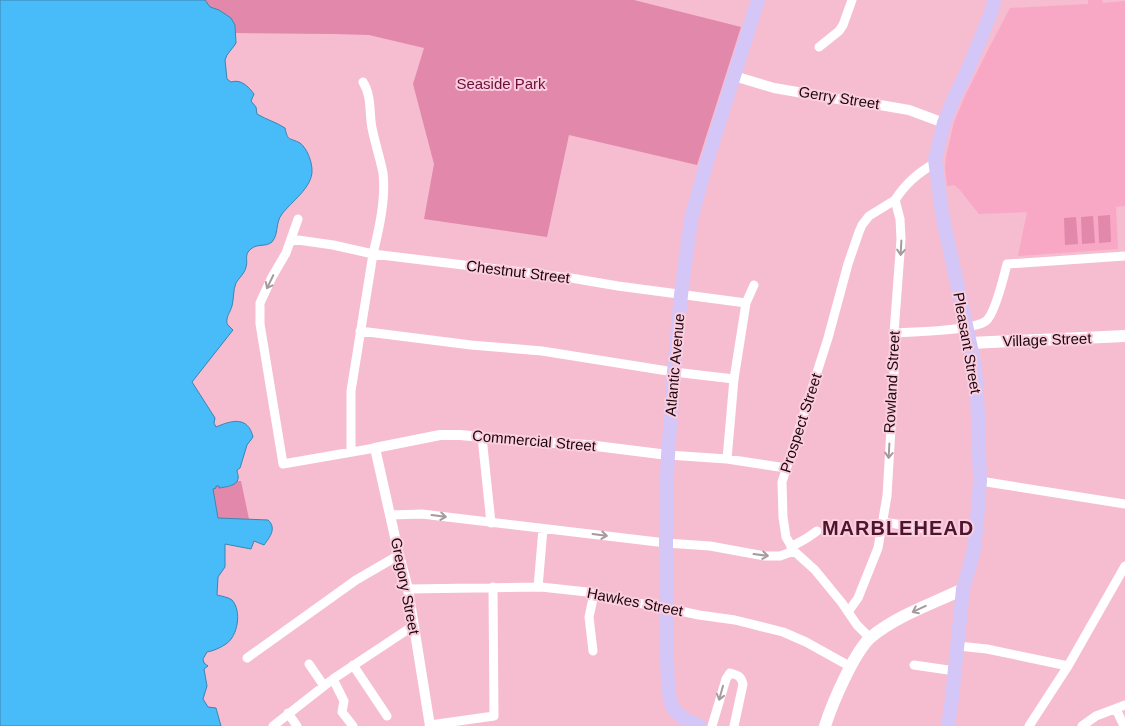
<svg xmlns="http://www.w3.org/2000/svg" width="1125" height="726" viewBox="0 0 1125 726" font-family="Helvetica,sans-serif">
<style>
.built{fill:#f8a8c5}
.green{fill:#e288aa}
.water{fill:#48bbf9;stroke:#3b84b3}
.lines{fill:none;stroke-linecap:round;stroke-linejoin:round}
.minor{stroke:#fff;stroke-width:9}
.tertiary{stroke:#fff;stroke-width:10}
.secondary{stroke:#fff;stroke-width:12}
.primary{stroke:#d4c7f8;stroke-width:14}
.oneway{stroke:#a59b9f}
.labels{text-anchor:middle;stroke-width:4;stroke-linejoin:round;paint-order:stroke}
.park-label{font-size:15px;fill:#6c0e3d;stroke:#fbcedd}
.street-label{font-size:15px;fill:#1d050f;stroke:#fbcedd}
.district-label{font-size:20px;font-weight:bold;letter-spacing:1px;fill:#4d142d;stroke:#fbcedd}
</style>
<rect width="100%" height="100%" fill="#f6bcd0"/>
<path class="built" d="M1088,0H1102L1103,3L1125,1V206L1116,207L1118,249L1018,256L1027,212L979,214L959,189L954,185L947,186L945,168L946,157L954,122L965,96L989,48L1010,8L1088,4Z"/>
<path class="green" d="M205,0H634L741,27L697,165L569,135L547,237L424,219L434,164L413,84L424,48L369,35L333,34L236,33L235,25L231,18L219,10L210,7Z
M1110,215L1111,242L1099,243L1098,216Z
M1093,216L1095,243L1082,244L1081,217Z
M1076,217L1078,244L1065,245L1064,218Z
M237,481H241L249,519L218,518L213,489L215,486H219V488L231,486Z"/>
<path class="water" d="M0,0H205L210,7L219,10L231,18L235,25L236,43L234,46L227,55L225,60L227,79L231,82C241,79 248,86 254,94L251,101L256,107L257,114C267,120 276,122 285,128C288,142 289,137 300,143C307,148 312,162 312,170C313,187 291,202 282,214C275,223 279,234 272,242C265,248 255,242 248,252C245,257 248,262 246,267C245,273 239,278 236,283C233,290 234,298 232,306C230,313 226,316 227,324L233,330L192,382L215,418L214,423L216,427C232,420 248,416 253,437L247,445L240,468L237,470C237,473 239,476 238,479C237,486 225,487 219,488V486H216V488L213,489L218,518L268,520C277,528 270,537 264,545L254,541L251,549L225,544V567L218,577L217,595C221,596 228,597 232,600C242,611 238,636 226,644C220,648 213,651 207,652L203,659L204,663L208,666L204,669L207,686L203,699L208,707L216,708L221,726H0Z"/>
<g class="lines">
<path class="minor" d="M819,47L839,31L843,25L852,0
M298,219L286,253L272,277L260,303V324L283,464L375,448
M291,239L333,245L373,254L571,278L618,286L746,303
M360,331L471,345L542,351L674,372L734,379
M894,333C912,332 973,331 986,321C995,314 1004,276 1007,264L1125,256
M482,437L491,523
M351,451V391L373,254C379,229 386,199 383,173C380,158 375,143 372,128C369,113 372,96 363,82
M668,455L727,459L786,468
M727,459L734,379L746,303L754,285
M980,481L1125,504
M390,515L422,514L666,543L710,546L765,556H780L794,551
M883,522L935,530
M791,547L807,538L817,531
M538,587L543,529
M408,589L541,587L587,592L613,600L652,605L699,615L735,620L783,632L806,642L851,667
M848,612L858,598L878,548L887,496L894,377V333L901,239L900,219L895,200C906,183 918,173 935,163
M870,638L857,625L842,603L815,570L794,551L786,537L783,517L782,482L828,338L848,264L859,232L862,225L869,216L895,200
M958,646L987,649L1068,666
M593,651L589,617L594,594
M247,658L356,580L399,555
M309,664L324,686
M353,665L387,716
M914,665L955,671
M333,679L344,701L342,712L353,726
M1116,709L1124,726
M288,713L297,726
M430,725L494,716L493,587
M273,726L333,679L413,626
M712,726L726,679L730,673C738,675 741,676 743,684L734,726
M1029,726L1068,666L1125,566
M1082,726L1096,716L1125,705"/>
<path class="tertiary" d="M734,76L774,88L844,100L880,105L909,110L944,123
M430,726L408,589L399,555L375,448L440,435H460L537,442L588,445L668,455"/>
<path class="secondary" d="M970,343L1125,336
M825,726C832,704 854,652 871,637C898,615 932,604 963,589"/>
<path class="primary" d="M700,726L685,719L677,713L673,708L670,700L668,687L666,626V499L668,455L674,372L681,295L691,219L707,161L758,0
M948,726L952,698L963,589L973,554L976,532L980,481L977,391L974,362L942,214L935,159L944,123L955,96L965,76L980,40L992,10L994,0"/>
</g>
<defs><path id="oneway-shaft" d="M-6 0H5M1.5-3L5.5 0L1.5 3" fill="none" stroke-width="1.6" stroke-linecap="round" stroke-linejoin="round" transform="scale(1.25)"/></defs>
<g class="oneway">
<use href="#oneway-shaft" transform="translate(901 248) rotate(93)"/>
<use href="#oneway-shaft" transform="translate(270 282) rotate(116)"/>
<use href="#oneway-shaft" transform="translate(889 451) rotate(93)"/>
<use href="#oneway-shaft" transform="translate(439 516) rotate(7)"/>
<use href="#oneway-shaft" transform="translate(600 535) rotate(7)"/>
<use href="#oneway-shaft" transform="translate(761 555) rotate(7)"/>
<use href="#oneway-shaft" transform="translate(919 609) rotate(155)"/>
<use href="#oneway-shaft" transform="translate(721 693) rotate(106)"/>
</g>
<g class="labels">
<g class="park-label">
<text x="501" y="89">Seaside Park</text>
</g>
<g class="street-label">
<text transform="translate(839 98) rotate(9)" y="5">Gerry Street</text>
<text transform="translate(518 272) rotate(7)" y="5">Chestnut Street</text>
<text transform="translate(1047 340) rotate(-2)" y="5">Village Street</text>
<text transform="translate(967 343) rotate(80)" y="5">Pleasant Street</text>
<text transform="translate(675 365) rotate(-85)" y="5">Atlantic Avenue</text>
<text transform="translate(892 382) rotate(-87)" y="5">Rowland Street</text>
<text transform="translate(801 423) rotate(-72)" y="5">Prospect Street</text>
<text transform="translate(534 441) rotate(5)" y="5">Commercial Street</text>
<text transform="translate(405 586) rotate(79)" y="5">Gregory Street</text>
<text transform="translate(635 602) rotate(11)" y="5">Hawkes Street</text>
</g>
<g class="district-label">
<text x="898" y="535">MARBLEHEAD</text>
</g>
</g>
</svg>
